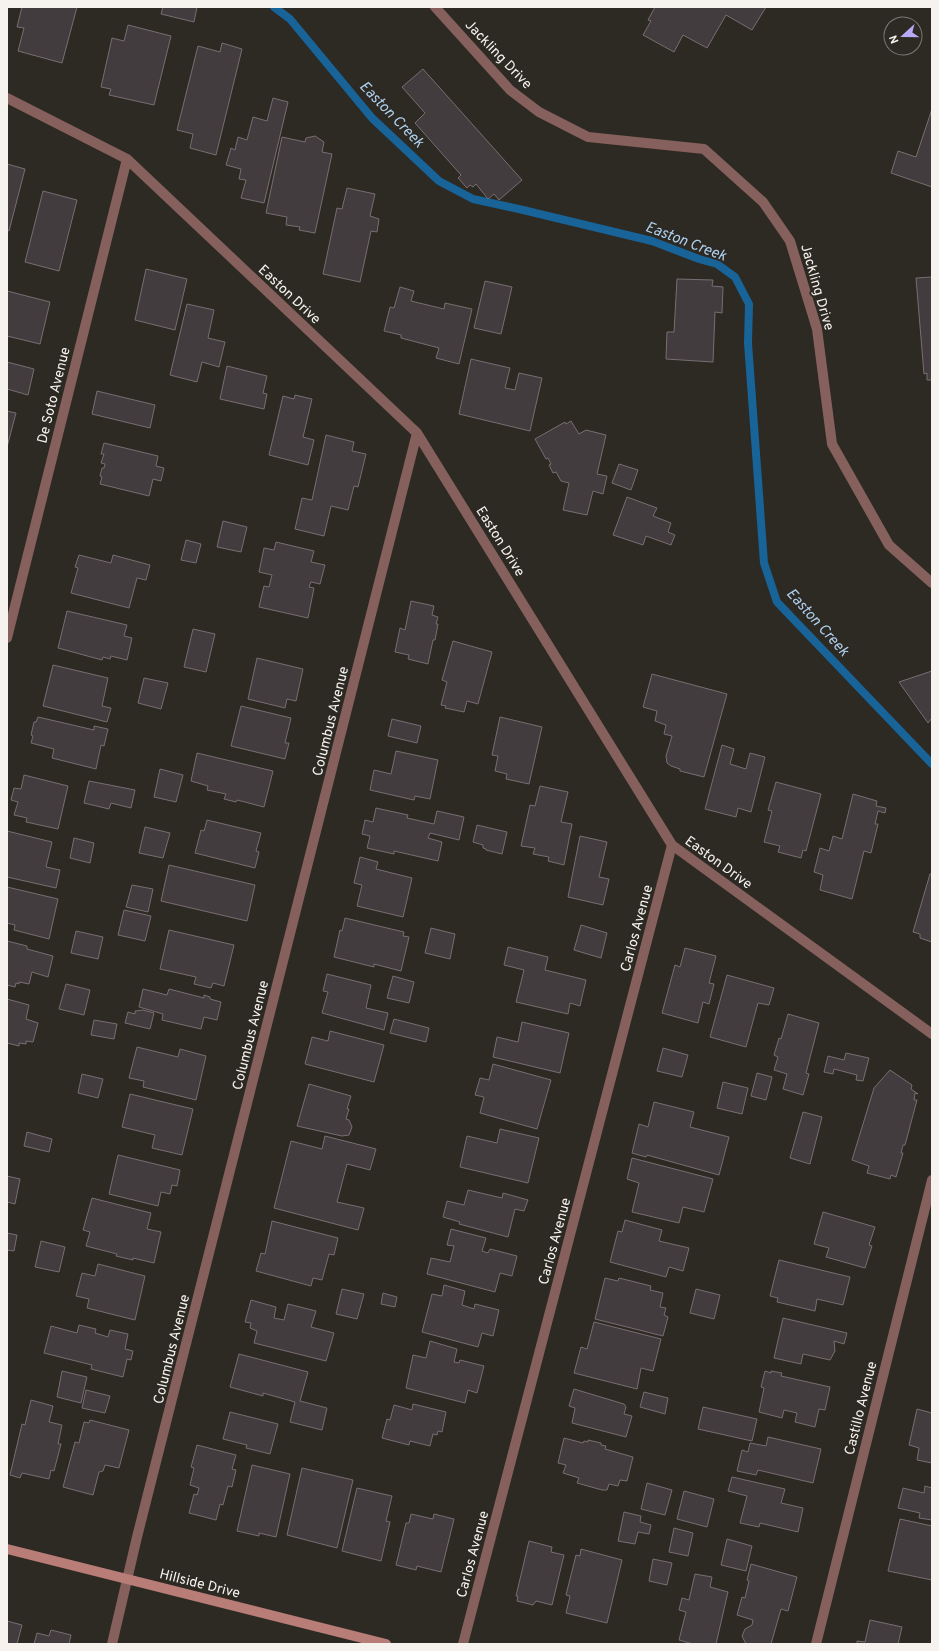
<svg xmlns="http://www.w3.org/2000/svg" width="939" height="1651" viewBox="0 0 939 1651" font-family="Overpass,sans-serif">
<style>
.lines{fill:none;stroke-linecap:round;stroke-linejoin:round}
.stream{stroke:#186398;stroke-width:8}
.building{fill:#433c3f;stroke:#776e72}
.street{stroke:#85605c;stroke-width:10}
.secondary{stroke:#b97d78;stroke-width:10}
.labels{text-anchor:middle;stroke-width:4;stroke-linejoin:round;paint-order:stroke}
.street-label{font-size:14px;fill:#f6f3ef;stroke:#2d2923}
.water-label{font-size:15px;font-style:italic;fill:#aed0ef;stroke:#2d2923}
</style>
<rect width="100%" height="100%" fill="#2d2923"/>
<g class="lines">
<path class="stream" d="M274,7L290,19L372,118L439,181L473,199L523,210L652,241L699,259L717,264L735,277L749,304L748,343L764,563L777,602L932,764"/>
</g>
<path class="building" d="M22,7H77L62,63L18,51L24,28L17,27Z
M163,7H197L194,22L161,14Z
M655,7H766L752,30L726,15L707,48L683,35L674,52L643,35L651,21L648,20Z
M128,25L171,36L154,105L109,95L111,89L101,87L112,38L124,41Z
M222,43L242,49L216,155L190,148L193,134L177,130L198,46L220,52Z
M423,69L522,180L499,200L494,194L488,199L476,184L473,187L470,185L467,188L458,178L461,175L415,123L425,113L402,87Z
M273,98L288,102L264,203L241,198L246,180L239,179L241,169L226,165L231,148L235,150L238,137L247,140L253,117L267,121Z
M932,109V187L891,173L898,151L916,157Z
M315,136L324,142L322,152L332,154L315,233L299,230L300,227L286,225L287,217L266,213L282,137L305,142L306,138Z
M7,164L25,169L9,231L7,230Z
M347,188L375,194L370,216L379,219L377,232L371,231L360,282L323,274L337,208L342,209Z
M43,191L77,200L59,271L25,262Z
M146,269L187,279L175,330L135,320Z
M932,277V380H927V373L924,374L916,278Z
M677,279L713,280L712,286L723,287L722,313L715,312L713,362L666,359L667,332H674Z
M485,281L512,287L501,334L474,328Z
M400,287L414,291L411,301L444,309L445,303L472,309L459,364L436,358L439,348L401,338V335L384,331L390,307L394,308Z
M7,291L50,302L40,344L7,336Z
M187,304L214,310L208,338L225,342L219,367L202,362L197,382L170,375Z
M471,359L510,368L505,388L515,390L519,373L542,378L530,431L459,414Z
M7,362L34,369L28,395L7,389Z
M227,366L267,376L263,393L267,394L264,409L220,399Z
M97,391L155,405L150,428L92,414Z
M295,395L312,399L303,437L314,440L308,465L269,455L283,396L294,399Z
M7,411L16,413L7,447Z
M571,421L579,434L586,430L606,435L597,474L607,476L603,494L593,491L587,515L563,510L569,483L561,481L556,472L553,473L549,465L551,464L548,458L546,459L535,439L565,422L566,424Z
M326,435L354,442L352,451L366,454L358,487L354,486L348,510L331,506L324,536L295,529L302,498L312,500Z
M104,443L158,456L156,466L164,468L161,481L153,479L149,496L100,484L102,477L100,476L102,468H104L105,464L101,463L104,454H101Z
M619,464L638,470L631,490L612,483Z
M627,497L657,508L653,516L671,523L668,532L675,535L671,545L646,536L643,545L613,535Z
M223,521L247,527L241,552L217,547Z
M186,540L201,544L196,563L181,560Z
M276,542L314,551L311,562L325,565L320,584L311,582L309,587L314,588L308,618L259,607L264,586L269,587L272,575L259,572L264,548L274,550Z
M79,555L111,563L113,555L150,565L146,580L137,578L129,608L71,593L78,568L75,567Z
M411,601L434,606L432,615L438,617L436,624H438L435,640H433L428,664L408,659L409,655L395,652L400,628L405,630Z
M67,611L127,625L124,636L132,638L127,660L111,656L110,659L103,657L102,660L58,648Z
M193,629L215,634L206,672L184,667Z
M453,641L492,652L478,704L467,701L464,712L445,708L446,706L441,705L447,682L442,680Z
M257,658L303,669L296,701L287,699L285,708L248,699Z
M53,665L108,678L102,706L111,708L107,722L43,706Z
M932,671V718L928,723L899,682Z
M652,674L727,694L704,777L680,771V769L671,766L667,763L666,756L672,736L664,734L666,725L655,721L657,711L643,707Z
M144,678L168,683L161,709L138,703Z
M241,706L291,718L285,743H289L285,759L231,746Z
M38,717L94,730V726L108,729L104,746L101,745L96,769L52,758L54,749L31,743L33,736L31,735L34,722H36Z
M500,717L542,727L529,784L506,779L507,774L495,771L498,756L492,755Z
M392,719L421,726L417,743L388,736Z
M722,745L734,749L730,764L746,769L750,753L765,757L751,812L738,808L736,817L705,809Z
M396,751L438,760L430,799L415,796L414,800L370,790L374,770L391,774Z
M197,753L273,771L264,807L237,800L236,802L224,799L226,794L207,790L208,786L191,781Z
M160,769L183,775L176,802L154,797Z
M24,775L68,786L58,829L26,822L27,818L14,815L18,802L11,800L14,788L21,789Z
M89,781L135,790L131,808L111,803L109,809L84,803Z
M776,782L821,794L806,851L803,850L801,858L778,852L780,846L764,842L772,811L768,810Z
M540,786L568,792L561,822L572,824L564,865L548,861L549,857L533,854L535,848L521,846L530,805L535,806Z
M853,794L877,801L876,806L886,808L885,813L878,811L875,824H878L871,853L864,851L852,899L820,890L823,875L814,872L820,848L829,851L833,836L842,839Z
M376,808L408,815L407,818L434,824L437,811L464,817L459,840L430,833L428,838L442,842L438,861L394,851V854L367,848L370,836L362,834L365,820L373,822Z
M207,820L261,833L256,851L259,852L255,868L195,853L201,830L204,831Z
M477,825L507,832L502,854L486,850V849L483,848V845L473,842Z
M145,827L170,833L163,858L139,853Z
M7,831L52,842L46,867L60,870L56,888L7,877Z
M580,836L607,842L599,877L609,879L603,905L568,897Z
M74,838L94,843L90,863L70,858Z
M360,857L378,862L376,869L412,878L403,917L357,906L362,885L354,883Z
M169,865L255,885L247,921L161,901Z
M930,874H932V942L920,938V934L913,932Z
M132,885L153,889L148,912L126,907Z
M7,887L58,899L49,939L14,930L15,925L7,923Z
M124,910L151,916L145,941L118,935Z
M345,918L404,932L403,936L409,937L401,971L374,964V967L334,957L340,930L342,931Z
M581,925L607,933L601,958L574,950Z
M431,928L455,934L450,959L425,953Z
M169,930L234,945L224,986L213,983L211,988L194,984L196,977L160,969Z
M76,931L103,937L98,959L71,953Z
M7,941L27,946V949L53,956L48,977L32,972L29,984L19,982V984L16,983L15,987L7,985Z
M508,947L548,957L545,970L586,980L580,1006L570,1003L568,1014L516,1002L524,970L504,965Z
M685,948L716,956L709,983L714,984L709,1004L703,1002L698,1023L662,1013L675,965L680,967Z
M327,974L371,985L366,1008L388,1013L384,1030L322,1013L328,992L323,991Z
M727,975L774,988L769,1005L758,1003L746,1047L710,1037Z
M393,976L414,982L409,1003L387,998Z
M66,984L90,990L84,1015L59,1009Z
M143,989L167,995L169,989L204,998V995L210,997V999L221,1002L217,1020L204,1017L201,1029L162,1020L163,1014L139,1007Z
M7,999L29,1005L26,1019L38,1023L33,1042L26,1041V1044L19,1043V1046L7,1043Z
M143,1010L154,1013L150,1029L125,1023L128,1012L135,1014V1011Z
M788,1014L819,1023L806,1073L809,1074L803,1095L783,1089L787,1074L774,1070L778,1057L774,1055L779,1038L781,1039Z
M394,1019L429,1028L426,1042L390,1033Z
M94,1020L117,1024L114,1039L91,1035Z
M522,1022L569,1033L560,1073L493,1057L497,1037L518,1042Z
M330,1031L384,1045L374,1082L305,1064L312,1037L328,1041Z
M137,1047L178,1057L180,1049L206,1056L196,1100L143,1087L144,1081L129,1078Z
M663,1048L688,1055L682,1077L657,1071Z
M846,1053L869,1058L863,1081L856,1080L857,1075L834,1069L833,1074L824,1072L828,1056L844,1060Z
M493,1064L551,1080L537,1129L480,1113L484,1097L475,1095L480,1078L489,1080Z
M890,1070L912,1085L911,1089L918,1094L915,1093L914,1100H917L905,1145H903L901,1153H903L896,1177L891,1175L890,1179L867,1173L869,1166L852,1160L874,1088Z
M757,1073L772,1077L766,1100L751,1096Z
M82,1074L103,1079L98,1098L78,1093Z
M723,1082L748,1088L742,1114L717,1108Z
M309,1084L351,1096L347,1109H349L346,1119L349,1120L352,1127L349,1135L342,1136L297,1126Z
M130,1094L193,1109L182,1155L152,1148L155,1135L122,1127Z
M654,1102L694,1112L690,1127L729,1137L719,1175L647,1155L646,1157L632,1153L639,1124L648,1127Z
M803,1112L822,1117L810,1164L790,1158Z
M500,1129L539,1138L528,1183L460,1167L467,1136L497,1143Z
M27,1132L52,1139L49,1152L24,1146Z
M325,1136L376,1149L370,1170L347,1164L337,1202L364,1208L358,1230L274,1208L291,1141L322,1149Z
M118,1155L180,1170L177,1186L172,1185L170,1194L161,1192L158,1206L109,1194Z
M632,1158L713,1179L704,1212L683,1207L679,1223L632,1212L639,1183L627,1179Z
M7,1176L20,1179L15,1204L7,1202Z
M468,1190L502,1198L503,1193L528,1200L524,1211L515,1209L508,1237L459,1224L460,1222L443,1217L447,1201L464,1205Z
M92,1198L151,1213L147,1229L161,1232L154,1263L133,1258V1260L116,1256L117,1254L86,1246L90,1232L83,1230Z
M823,1212L875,1227L869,1245L872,1246L865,1268L826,1257L829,1248L814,1244Z
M625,1220L662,1230L659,1241L689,1248L683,1271L669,1267L666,1277L610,1262L618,1231L622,1232Z
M272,1221L338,1238L334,1255L329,1254L322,1280L313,1278L311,1286L256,1271L261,1253L265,1254Z
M451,1229L486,1238L482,1251L488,1253L490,1249L517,1256L512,1276L500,1273L495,1292L427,1274L431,1258L450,1262L454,1246L447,1245Z
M7,1233L17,1235L14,1251L7,1250Z
M41,1241L65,1247L59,1272L35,1267Z
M779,1260L850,1277L843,1305L817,1299L815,1311L777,1302L778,1298L770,1296Z
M98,1264L145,1276L135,1320L87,1308L89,1299L76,1296L82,1273L95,1276Z
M605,1278L618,1281L619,1278L651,1286L650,1290L663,1293L660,1307L666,1308L664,1315L668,1317L663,1336L595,1319Z
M444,1285L465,1291L462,1305L474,1309L475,1304L499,1310L493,1336L482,1333L478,1347L422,1332L432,1294L442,1296Z
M342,1289L364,1294L357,1319L336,1314Z
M696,1289L720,1295L714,1319L690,1313Z
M383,1293L397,1297L395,1307L381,1304Z
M251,1300L276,1307L274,1318L284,1320L288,1304L316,1311L311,1327L334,1333L326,1361L254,1343L257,1331L250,1328L251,1323L245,1322Z
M783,1318L847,1333L844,1344L834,1341L835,1351L830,1360L803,1354L801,1364L774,1358Z
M594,1322L661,1339L653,1371L641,1368L637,1389L574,1373L581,1347L587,1349Z
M79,1325L96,1329L95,1333L108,1337L110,1330L128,1334L125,1349L133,1351L131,1360L127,1359L123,1377L91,1369L92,1365L44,1353L51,1326L77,1333Z
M430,1341L457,1349L454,1362L459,1363L460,1360L484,1366L477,1393L468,1390L465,1403L406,1388L413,1355L426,1358Z
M239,1354L308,1372L300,1401L327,1408L322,1430L290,1422L295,1402L263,1393V1396L230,1387Z
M62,1371L87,1377L81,1403L57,1397Z
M765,1371L771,1373V1371L782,1373L781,1376L830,1387L825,1410L819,1409L815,1427L795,1422L797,1413L784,1410L782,1418L759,1412L764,1388L761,1387Z
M574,1389L624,1404L626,1407L624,1414L632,1416L626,1437L572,1423L575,1408L569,1406Z
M86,1390L110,1396L105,1413L82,1408Z
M644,1392L668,1398L665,1414L640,1407Z
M31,1400L53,1406L49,1422L62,1425L58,1444H61L54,1471L51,1470L49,1479L22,1473L20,1478L10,1475L22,1424L25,1425Z
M413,1404L446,1412L442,1432L438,1431L437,1435L433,1434L430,1446L410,1441L409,1445L382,1438L387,1419L390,1420L394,1405L412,1410Z
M703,1407L757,1419L752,1441L698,1429Z
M917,1409L932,1413V1463L917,1460L919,1448L909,1445Z
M230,1412L278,1424L270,1454L246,1448L247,1445L223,1439Z
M90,1420L129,1430L119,1468L105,1465L103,1471L99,1472L93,1495L63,1487L75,1442L79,1443L84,1422L89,1423Z
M768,1437L821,1449L813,1483L758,1470L756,1475L737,1471L742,1450L748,1452L750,1443L766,1446Z
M564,1438L583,1443L584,1441L588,1442V1440L601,1443V1445L606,1446L605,1449L633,1457L627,1481L620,1480L618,1486L609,1484L607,1490H602L577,1483L579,1478L563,1473L566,1465L558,1463Z
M197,1445L236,1455L232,1469L236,1470L232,1487L228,1486L223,1505L220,1504L216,1520L189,1513L194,1494L197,1495L199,1488L190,1485L194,1468L191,1467Z
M252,1465L290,1474L276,1537L259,1533V1536L237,1531Z
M302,1468L353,1480L337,1548L287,1535Z
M732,1477L785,1489L781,1503L803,1508L798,1532L760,1523L759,1527L740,1523L747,1496L728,1491Z
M647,1483L672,1490L665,1515L641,1509Z
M925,1486L932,1488V1520L919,1518L920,1513L898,1508L903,1488L924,1493Z
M357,1488L392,1496L386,1521L390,1522L381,1561L342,1551Z
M684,1491L714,1499L707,1527L677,1519Z
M624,1512L641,1516L640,1522L651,1525L649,1534L638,1532L635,1544L618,1541Z
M411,1514L433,1519L434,1514L454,1519L441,1572L417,1566L416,1570L396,1565L406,1523H409Z
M900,1519L932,1526V1580L888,1571Z
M674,1528L693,1533L688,1556L669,1552Z
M727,1539L752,1546L746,1571L721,1565Z
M529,1541L552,1547L551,1552L564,1555L552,1605L536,1601L533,1605L517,1601L518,1596H516Z
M581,1549L622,1560L607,1623L566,1613L570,1596L566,1595L576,1555L580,1556Z
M653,1559L672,1563L667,1585L649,1581Z
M751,1564L797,1577L788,1611L781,1609L771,1644H746L742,1636L745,1629L752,1625L753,1620L737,1615L742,1597L745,1598L749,1581L747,1580Z
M695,1574L712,1577L710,1587L728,1592L716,1644H693L679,1640L686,1612L679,1610L682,1598L689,1600Z
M870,1620L902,1627L898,1644H857V1641L865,1642Z
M7,1621L22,1625L17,1644H7Z
M51,1630L71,1635L69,1644H34L37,1633L49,1636Z"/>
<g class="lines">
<path class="street" d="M435,7L510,90L539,112L588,137L704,149L763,202L790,241L817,329L832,444L889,545L932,583
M7,98L127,159L417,433L672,845L932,1034
M7,638L127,159
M112,1644L137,1537L417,433
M463,1644L672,845
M816,1644L932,1180"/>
<path class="secondary" d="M7,1549L386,1644"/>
</g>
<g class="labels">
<g class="street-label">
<text transform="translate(499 54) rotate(46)" y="5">Jackling Drive</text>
<text transform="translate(818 287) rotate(74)" y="5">Jackling Drive</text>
<text transform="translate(290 294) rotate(43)" y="5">Easton Drive</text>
<text transform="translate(53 395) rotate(-76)" y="5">De Soto Avenue</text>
<text transform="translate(501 541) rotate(58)" y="5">Easton Drive</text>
<text transform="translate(330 721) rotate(-76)" y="5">Columbus Avenue</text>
<text transform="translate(719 862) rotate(36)" y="5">Easton Drive</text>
<text transform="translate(636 928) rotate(-75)" y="5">Carlos Avenue</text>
<text transform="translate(250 1035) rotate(-76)" y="5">Columbus Avenue</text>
<text transform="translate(554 1241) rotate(-75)" y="5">Carlos Avenue</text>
<text transform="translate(171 1349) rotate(-76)" y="5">Columbus Avenue</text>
<text transform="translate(860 1408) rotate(-76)" y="5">Castillo Avenue</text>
<text transform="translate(472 1554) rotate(-75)" y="5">Carlos Avenue</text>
<text transform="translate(200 1583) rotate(14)" y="5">Hillside Drive</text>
</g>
<g class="water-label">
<text transform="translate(392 114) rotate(46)" y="5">Easton Creek</text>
<text transform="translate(686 241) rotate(21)" y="5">Easton Creek</text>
<text transform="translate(818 622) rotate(48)" y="5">Easton Creek</text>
</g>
</g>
<rect width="939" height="1651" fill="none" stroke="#f6f3ef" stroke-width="16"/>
<g transform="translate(903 36) rotate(249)"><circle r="19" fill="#2d2923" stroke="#7d7a75"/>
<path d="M0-3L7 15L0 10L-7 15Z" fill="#b7abf8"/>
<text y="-6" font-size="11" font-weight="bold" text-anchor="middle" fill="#f6f3ef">N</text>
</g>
</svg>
